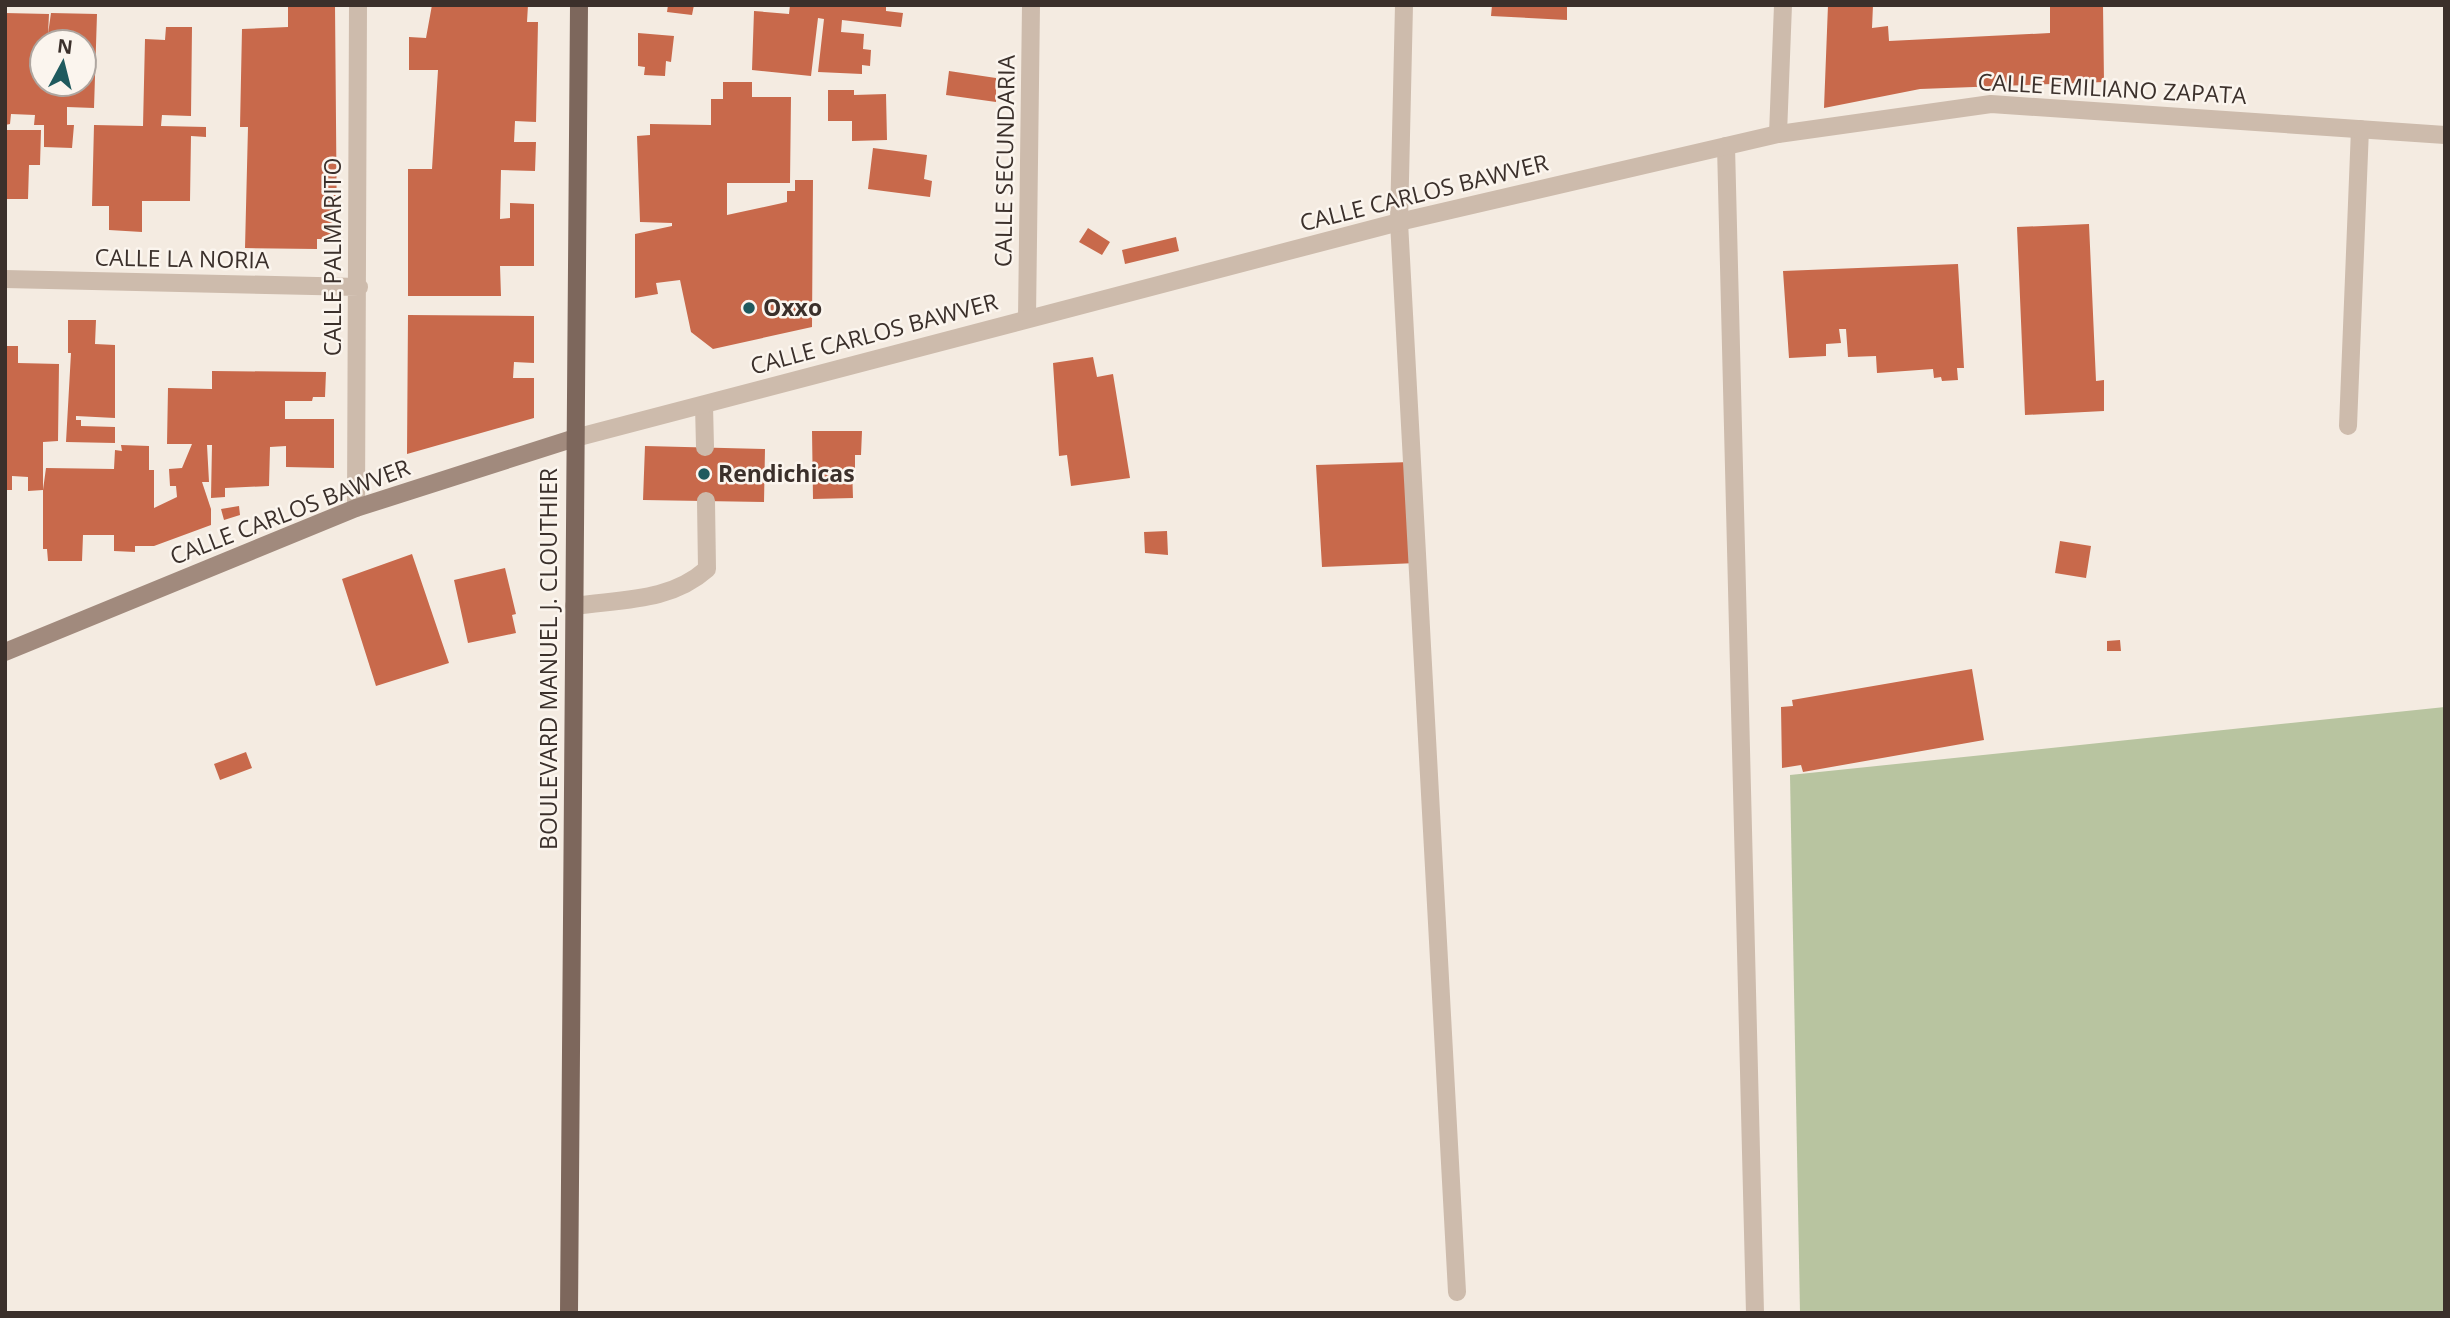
<svg xmlns="http://www.w3.org/2000/svg" width="2450" height="1318" viewBox="0 0 2450 1318" font-family="'Open Sans',sans-serif">
<style>
.green{fill:#b8c4a0}
.building{fill:#c8694b;fill-rule:evenodd}
.lines{fill:none;stroke-linecap:round;stroke-linejoin:round}
.service{stroke:#cdbbac;stroke-width:18}
.minor{stroke:#cdbbac;stroke-width:18}
.tertiary{stroke:#cdbbac;stroke-width:18}
.secondary{stroke:#a18a7d;stroke-width:18}
.primary{stroke:#7d675c;stroke-width:18}
.poi-dot{fill:#1f5a5e;stroke:#fbf5ee;stroke-width:2.5}
.labels{text-anchor:middle;stroke-width:5;stroke-linejoin:round;paint-order:stroke}
.street-label{font-size:23px;fill:#3b302b;stroke:#fbf5ee}
.poi-label{font-size:23px;font-weight:bold;fill:#3b302b;stroke:#fbf5ee;text-anchor:start}
</style>
<rect width="100%" height="100%" fill="#f4ebe1"/>
<path class="green" d="M2445,707V1313H1800L1790,775Z"/>
<path class="building" d="M288,5H335L337,239H317V249L245,248L248,127H240L242,29L288,27Z
M432,5H528L527,22H538L536,122L515,121L514,142H536L535,171L501,170L500,219L510,218V203L534,204V266H500L501,296H408V169H432L438,70H409V37L426,38Z
M668,5H694L692,15L667,12Z
M790,5H886V11L903,13L901,27L842,20L841,32L864,34L863,49L871,50L870,66L862,65V74L818,72L824,19L818,18L811,76L752,70L754,11L789,14Z
M1492,5H1567V20L1491,16Z
M1828,5H1873L1872,28L1888,26L1889,41L2050,33V5H2103L2104,82L1920,89L1824,108Z
M5,13L49,14L48,34L51,13L97,14L94,108L67,107V125H74L72,148L44,147V125H34L35,115L11,114L10,124L5,125ZM42,42H84V84H42Z
M166,27H192L191,116L162,115L161,126L206,127V137L191,136L190,201H142V232L109,230V206H92L94,125L143,126L145,39L165,40Z
M638,33L674,36L671,62L666,61L665,76L644,75L645,67L638,66Z
M949,71L996,78V102L946,95Z
M723,82H752V97H791L790,183H727V215L787,202V191H795V180H813L812,327L713,349L691,332L680,280L656,283L658,294L635,298V234L672,226V223L640,222L637,136L650,135V124L711,125V99H723Z
M828,90H854V95L886,94L887,140L852,141V121H828Z
M5,130H41L40,165H29L28,199H5Z
M873,148L927,155L924,179L932,181L930,197L868,189Z
M2089,224L2096,381L2104,380V411L2025,415L2017,227Z
M1088,228L1110,242L1102,255L1079,242Z
M1176,237L1179,251L1125,264L1122,250Z
M1958,264L1964,368H1957L1958,380L1942,381L1941,377L1934,378L1933,369L1877,373L1876,356L1848,357L1846,329H1839L1841,343L1826,344V356L1789,358L1783,271Z
M408,315L534,316V363L514,362L513,378H534V418L407,454Z
M68,320H96L95,344L115,345V418L76,416V420H81V426L115,427V443L66,442L71,353H68Z
M5,346H18V363L59,364L58,441L43,442V490L46,468L114,469L115,450L122,451L121,445L149,446V470H154V508L177,497L176,486H170L169,469L182,468L192,444H167L168,388L212,389V371L326,372L325,397H313L312,401H285V419H334V468L286,467V446L270,447L269,486L225,488V497L211,498L212,445H207L209,482H202L211,509V525L154,546H135V552L114,551V535H83L82,561H48L47,549H43V490L28,491V477L12,476V490H5Z
M1093,357L1097,377L1113,374L1130,478L1071,486L1067,455L1059,456L1053,363Z
M812,431H862L861,455H855V469L852,468L853,498L813,499Z
M645,446L765,449L764,502L643,500Z
M1411,462L1417,563L1322,567L1316,465Z
M239,506L240,515L224,520L221,509Z
M1167,531L1168,555L1145,553L1144,532Z
M2060,541L2091,546L2086,578L2055,573Z
M412,554L449,663L376,686L342,579Z
M505,568L516,614L512,615L516,633L468,643L454,580Z
M2120,640L2121,651H2107V641Z
M1972,669L1984,740L1803,772L1801,765L1782,768L1781,707L1793,706L1792,700Z
M246,752L252,768L220,780L214,764Z"/>
<g class="lines">
<path class="service" d="M1399,222L1457,1292
M704,405L705,447
M2348,426L2360,129
M574,606C622,599 670,602 707,569L706,501"/>
<path class="minor" d="M1778,134L1783,5
M1726,146L1755,1313
M1399,222L1404,5
M5,279L359,287
M1027,318L1031,5
M356,508L358,5"/>
<path class="tertiary" d="M575,438L1399,222L1778,134L1991,104L2445,135"/>
<path class="secondary" d="M5,652L356,508L575,438"/>
<path class="primary" d="M569,1313L579,5"/>
</g>
<g class="poi-dot">
<circle cx="749" cy="308" r="7"/>
<circle cx="704" cy="474" r="7"/>
</g>
<g class="labels">
<g class="street-label">
<text transform="translate(2112 89) rotate(3)" y="8">CALLE EMILIANO ZAPATA</text>
<text transform="translate(1005 161) rotate(-89)" y="8">CALLE SECUNDARIA</text>
<text transform="translate(1424 193) rotate(-14)" y="8">CALLE CARLOS BAWVER</text>
<text transform="translate(333 257) rotate(-90)" y="8">CALLE PALMARITO</text>
<text transform="translate(182 259) rotate(1)" y="8">CALLE LA NORIA</text>
<text transform="translate(874 334) rotate(-15)" y="8">CALLE CARLOS BAWVER</text>
<text transform="translate(290 512) rotate(-21)" y="8">CALLE CARLOS BAWVER</text>
<text transform="translate(549 659) rotate(-90)" y="8">BOULEVARD MANUEL J. CLOUTHIER</text>
</g>
<g class="poi-label">
<text x="763" y="316">Oxxo</text>
<text x="718" y="482">Rendichicas</text>
</g>
</g>
<rect width="2450" height="1318" fill="none" stroke="#3b302b" stroke-width="14"/>
<g transform="translate(63 63) rotate(7)"><circle r="33" fill="#fbf5ee" stroke="#aea6a0" stroke-width="2"/>
<path d="M0-5L12 26L0 18L-12 26Z" fill="#1f5a5e"/>
<text y="-10" font-size="19" font-weight="bold" text-anchor="middle" fill="#3b302b">N</text>
</g>
</svg>
